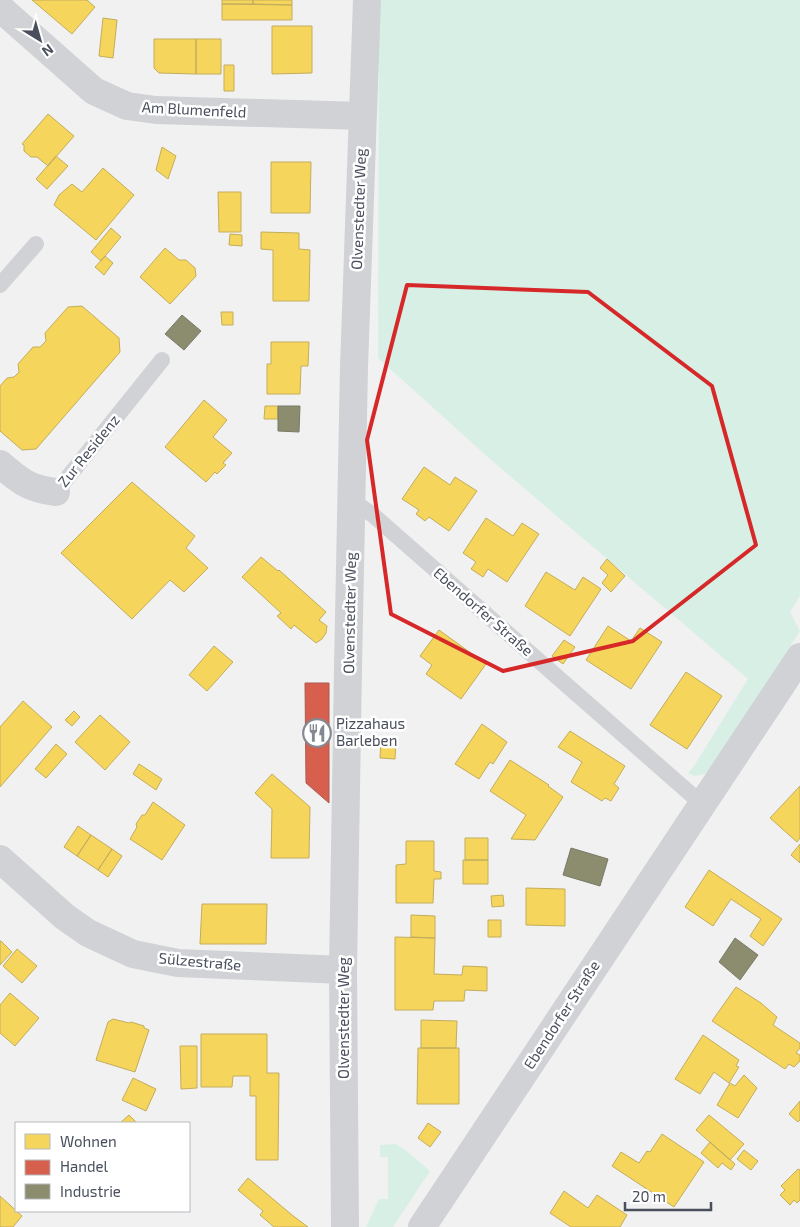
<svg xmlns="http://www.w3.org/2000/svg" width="800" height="1227" viewBox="0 0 800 1227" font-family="'Exo 2',sans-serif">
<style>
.green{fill:#d7efe5}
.homes{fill:#f6d55c;stroke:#c2ad5c}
.shops{fill:#d6604d;stroke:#ac5b52}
.industry{fill:#8c8c6e;stroke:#787a69}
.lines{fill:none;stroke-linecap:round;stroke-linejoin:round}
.lane{stroke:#d0d2d5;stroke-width:16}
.street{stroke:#d0d2d5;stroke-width:28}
.secondary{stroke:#d1d2d5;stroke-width:28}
.marked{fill:none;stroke:#d62828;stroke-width:4;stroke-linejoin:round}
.labels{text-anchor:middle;stroke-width:5;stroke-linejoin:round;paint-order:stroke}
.street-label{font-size:15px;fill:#494f5d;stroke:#fff}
.poi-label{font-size:15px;fill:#494f5d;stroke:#fff;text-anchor:start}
</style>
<rect width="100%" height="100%" fill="#f2f1f1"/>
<path class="green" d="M379,0H800V596L790,612L800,631L708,773C700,775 695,778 688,773L694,766L748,679L490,459L378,358Z
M395,1144L403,1148L430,1171L393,1227H366L379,1199H388V1157H380V1145Z"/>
<path class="homes" d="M32,0H87L95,7L72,34Z
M222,0H253V4H222Z
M253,0H292V5L253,4Z
M222,4L292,5V20H222Z
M103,18L117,20L113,58L99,56Z
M272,26H312V73L272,74Z
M154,39H196V74L159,73L154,68Z
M196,39H221V74H196Z
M224,65H234V91H224Z
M48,114L74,136L48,166L37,157H31L24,151V145L22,144Z
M162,147L176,156L168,179L156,170Z
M56,156L68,166L47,189L36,179Z
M271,162H311L310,213H271Z
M103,168L134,195L96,240L54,205L59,195L72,184L82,192Z
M218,192H241V232H219Z
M111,228L121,237L101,261L91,252Z
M261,232L299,233V249L310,250L309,301H273V250L261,249Z
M230,234L242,235V246L229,245Z
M165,248L179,260H186L195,268L196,276L170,304L140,277Z
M105,256L113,263L104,275L95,267Z
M82,306L119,338L120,352L36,449L22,450L0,431V386L7,378L14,377L19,372L18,364L33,347H40L46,341L45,333L68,307Z
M221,312H233V325H222Z
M271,342H309L308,366H301L300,394H267V364H271Z
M204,400L227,420L213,437L232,453L223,463L226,465L217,474L215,472L206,482L165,447Z
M265,406H278V419H264Z
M424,467L450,485L455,477L477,491L449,531L429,517L425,521L416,514L419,510L402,499Z
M132,482L195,536L186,548L208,568L184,592L170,580L132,619L61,553Z
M486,518L513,536L522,523L539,534L507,582L488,569L483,577L471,569L476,562L463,553Z
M261,557L278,571L279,570L326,612L319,620L327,626L326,633L322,639L316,643L294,625L291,629L277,616L281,613L242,577Z
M607,559L625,576L611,592L602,583L608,575L600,568Z
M546,572L575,590L583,577L601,589L570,636L525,606Z
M608,626L631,641L640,628L662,642L631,689L586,660Z
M439,630L486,664L461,699L426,674L432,665L420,656Z
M564,640L575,647L563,664L552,656Z
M214,646L233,662L207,691L189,675Z
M686,672L722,696L687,749L650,725Z
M23,701L52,727L0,787V727Z
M74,711L80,717L72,726L65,720Z
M100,715L130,742L105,770L75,742Z
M482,724L507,742L493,764L490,762L479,779L455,764Z
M570,731L625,766L614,784L619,788L611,801L605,798L602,801L571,782L582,762L558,747Z
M381,739L396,740L395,759L380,758Z
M56,744L67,754L46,778L35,769Z
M510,760L549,785L548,786L563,797L535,840L511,839L526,815L490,791Z
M139,764L162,779L156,790L133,774Z
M272,774L310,807L309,858H271L272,809L255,793Z
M800,786V838L797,842L770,818Z
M153,802L185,825L162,860L130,839L137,827L136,824L142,815H145Z
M78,826L91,835L77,856L64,847Z
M91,835L112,849L98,870L77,856Z
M465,838H488V860H465Z
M406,841H434V871L441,872V879H434L433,903H396V865L406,864Z
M800,844V863L791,855Z
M112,849L122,856L108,877L98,870Z
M463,860H488V884H463Z
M709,870L782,919L763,946L750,936L761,919L731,899L713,926L685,907Z
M526,888L565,889V926L526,925Z
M503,895L504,906L492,907L491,896Z
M202,904H267L266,944H200Z
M411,915L435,916V938L411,937Z
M488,920H501V937H488Z
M395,937L435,938L434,974L462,975L463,966L487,967V991L465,990L464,1001H434L433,1010H395Z
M1,941L12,952L0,965V941Z
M17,949L37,966L22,983L3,966Z
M736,987L761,1003L777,1017L773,1025L800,1043V1048L796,1053L800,1055V1061L794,1067L789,1064L785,1069L712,1021Z
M10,993L39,1018L15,1046L0,1033V1005Z
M113,1019L129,1023L131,1022L144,1026V1028L149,1030L135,1072L96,1060L108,1022Z
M421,1020L457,1021L456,1048H421Z
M201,1034H267V1073H279L278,1160H256V1096H250V1076H233L232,1087H201Z
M703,1035L739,1060L736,1066L739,1067L729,1083L714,1072L700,1094L675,1079Z
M180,1046H197V1088L181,1089Z
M418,1048H459V1104H417Z
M744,1075L757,1088L738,1118L717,1105L730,1083L735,1086Z
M133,1078L156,1089L146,1111L122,1100Z
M800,1101V1120L798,1122L789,1114Z
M129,1115L136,1122L135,1123H120Z
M709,1115L744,1144L730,1160L696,1130Z
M428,1123L441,1132L430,1147L418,1138Z
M662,1134L704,1162L674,1207L612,1166L621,1152L639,1163L647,1151L650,1152Z
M710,1142L735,1164L731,1170L722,1163L718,1168L701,1153Z
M744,1150L758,1161L751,1170L737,1159Z
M798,1169L800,1170V1200L797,1203L794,1200L790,1205L780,1195L785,1190L781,1186Z
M248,1178L292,1215L308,1227H274L260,1215L263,1211L238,1190Z
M564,1191L588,1208L597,1195L627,1215L620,1227H571L550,1213Z
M0,1196L22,1216L13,1227H0Z"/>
<path class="shops" d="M305,683H329V803L306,783Z"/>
<path class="industry" d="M182,315L201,331L184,350L165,334Z
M278,406H300L299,432L278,431Z
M571,848L608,859L600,886L563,875Z
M735,938L758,955L740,980L719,962Z"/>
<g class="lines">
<path class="lane" d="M0,285L36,244
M56,492L162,360
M353,501L373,515L702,804"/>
<path class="street" d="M0,8L94,91L127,106L156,110L362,116
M0,464C20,481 29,489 56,492
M0,859L65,917L88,933L133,954L178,963L343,970
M345,1227L343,970L348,668L354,367L367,0"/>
<path class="secondary" d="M422,1227L800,657"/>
</g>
<path class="marked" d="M407,285L588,292L712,386L756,545L633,641L503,671L391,614L367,440Z"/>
<defs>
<symbol id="restaurant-ring" viewBox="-11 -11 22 22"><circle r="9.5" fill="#fff" stroke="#848891" stroke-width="1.5"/><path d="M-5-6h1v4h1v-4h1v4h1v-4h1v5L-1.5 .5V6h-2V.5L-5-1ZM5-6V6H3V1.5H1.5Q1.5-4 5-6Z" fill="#848891"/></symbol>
</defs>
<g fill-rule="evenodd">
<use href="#restaurant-ring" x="301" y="717" width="32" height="32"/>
</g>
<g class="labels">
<g class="street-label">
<text transform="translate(194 110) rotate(3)" y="5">Am Blumenfeld</text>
<text transform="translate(359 209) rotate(-88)" y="5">Olvenstedter Weg</text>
<text transform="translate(89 451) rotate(-51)" y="5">Zur Residenz</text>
<text transform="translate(483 612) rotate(41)" y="5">Ebendorfer Straße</text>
<text transform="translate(350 613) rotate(-89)" y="5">Olvenstedter Weg</text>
<text transform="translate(200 962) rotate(5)" y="5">Sülzestraße</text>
<text transform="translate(562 1015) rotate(-57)" y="5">Ebendorfer Straße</text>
<text transform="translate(344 1018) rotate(-90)" y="5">Olvenstedter Weg</text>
</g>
<g class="poi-label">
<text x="336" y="729">Pizzahaus<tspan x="336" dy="17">Barleben</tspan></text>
</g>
</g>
<rect x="15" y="1122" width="175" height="90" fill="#ffffff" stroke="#b6b9be"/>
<rect x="25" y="1134" width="25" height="15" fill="#f6d55c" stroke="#b6b9be"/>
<text x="60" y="1147" font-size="15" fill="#494f5d">Wohnen</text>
<rect x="25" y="1160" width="25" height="15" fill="#d6604d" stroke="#b6b9be"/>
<text x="60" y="1172" font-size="15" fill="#494f5d">Handel</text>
<rect x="25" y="1184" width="25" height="15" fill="#8c8c6e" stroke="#b6b9be"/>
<text x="60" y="1197" font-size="15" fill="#494f5d">Industrie</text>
<g transform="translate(40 40) rotate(143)" stroke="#ffffff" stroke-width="4" paint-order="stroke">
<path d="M0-4L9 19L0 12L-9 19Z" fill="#494f5d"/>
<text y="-8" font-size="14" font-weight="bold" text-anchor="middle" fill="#494f5d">N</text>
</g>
<path d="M625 1202v8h86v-8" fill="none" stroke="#494f5d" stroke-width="2.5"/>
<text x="632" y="1202" font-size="15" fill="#494f5d" stroke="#ffffff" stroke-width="4" paint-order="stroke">20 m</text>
</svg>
